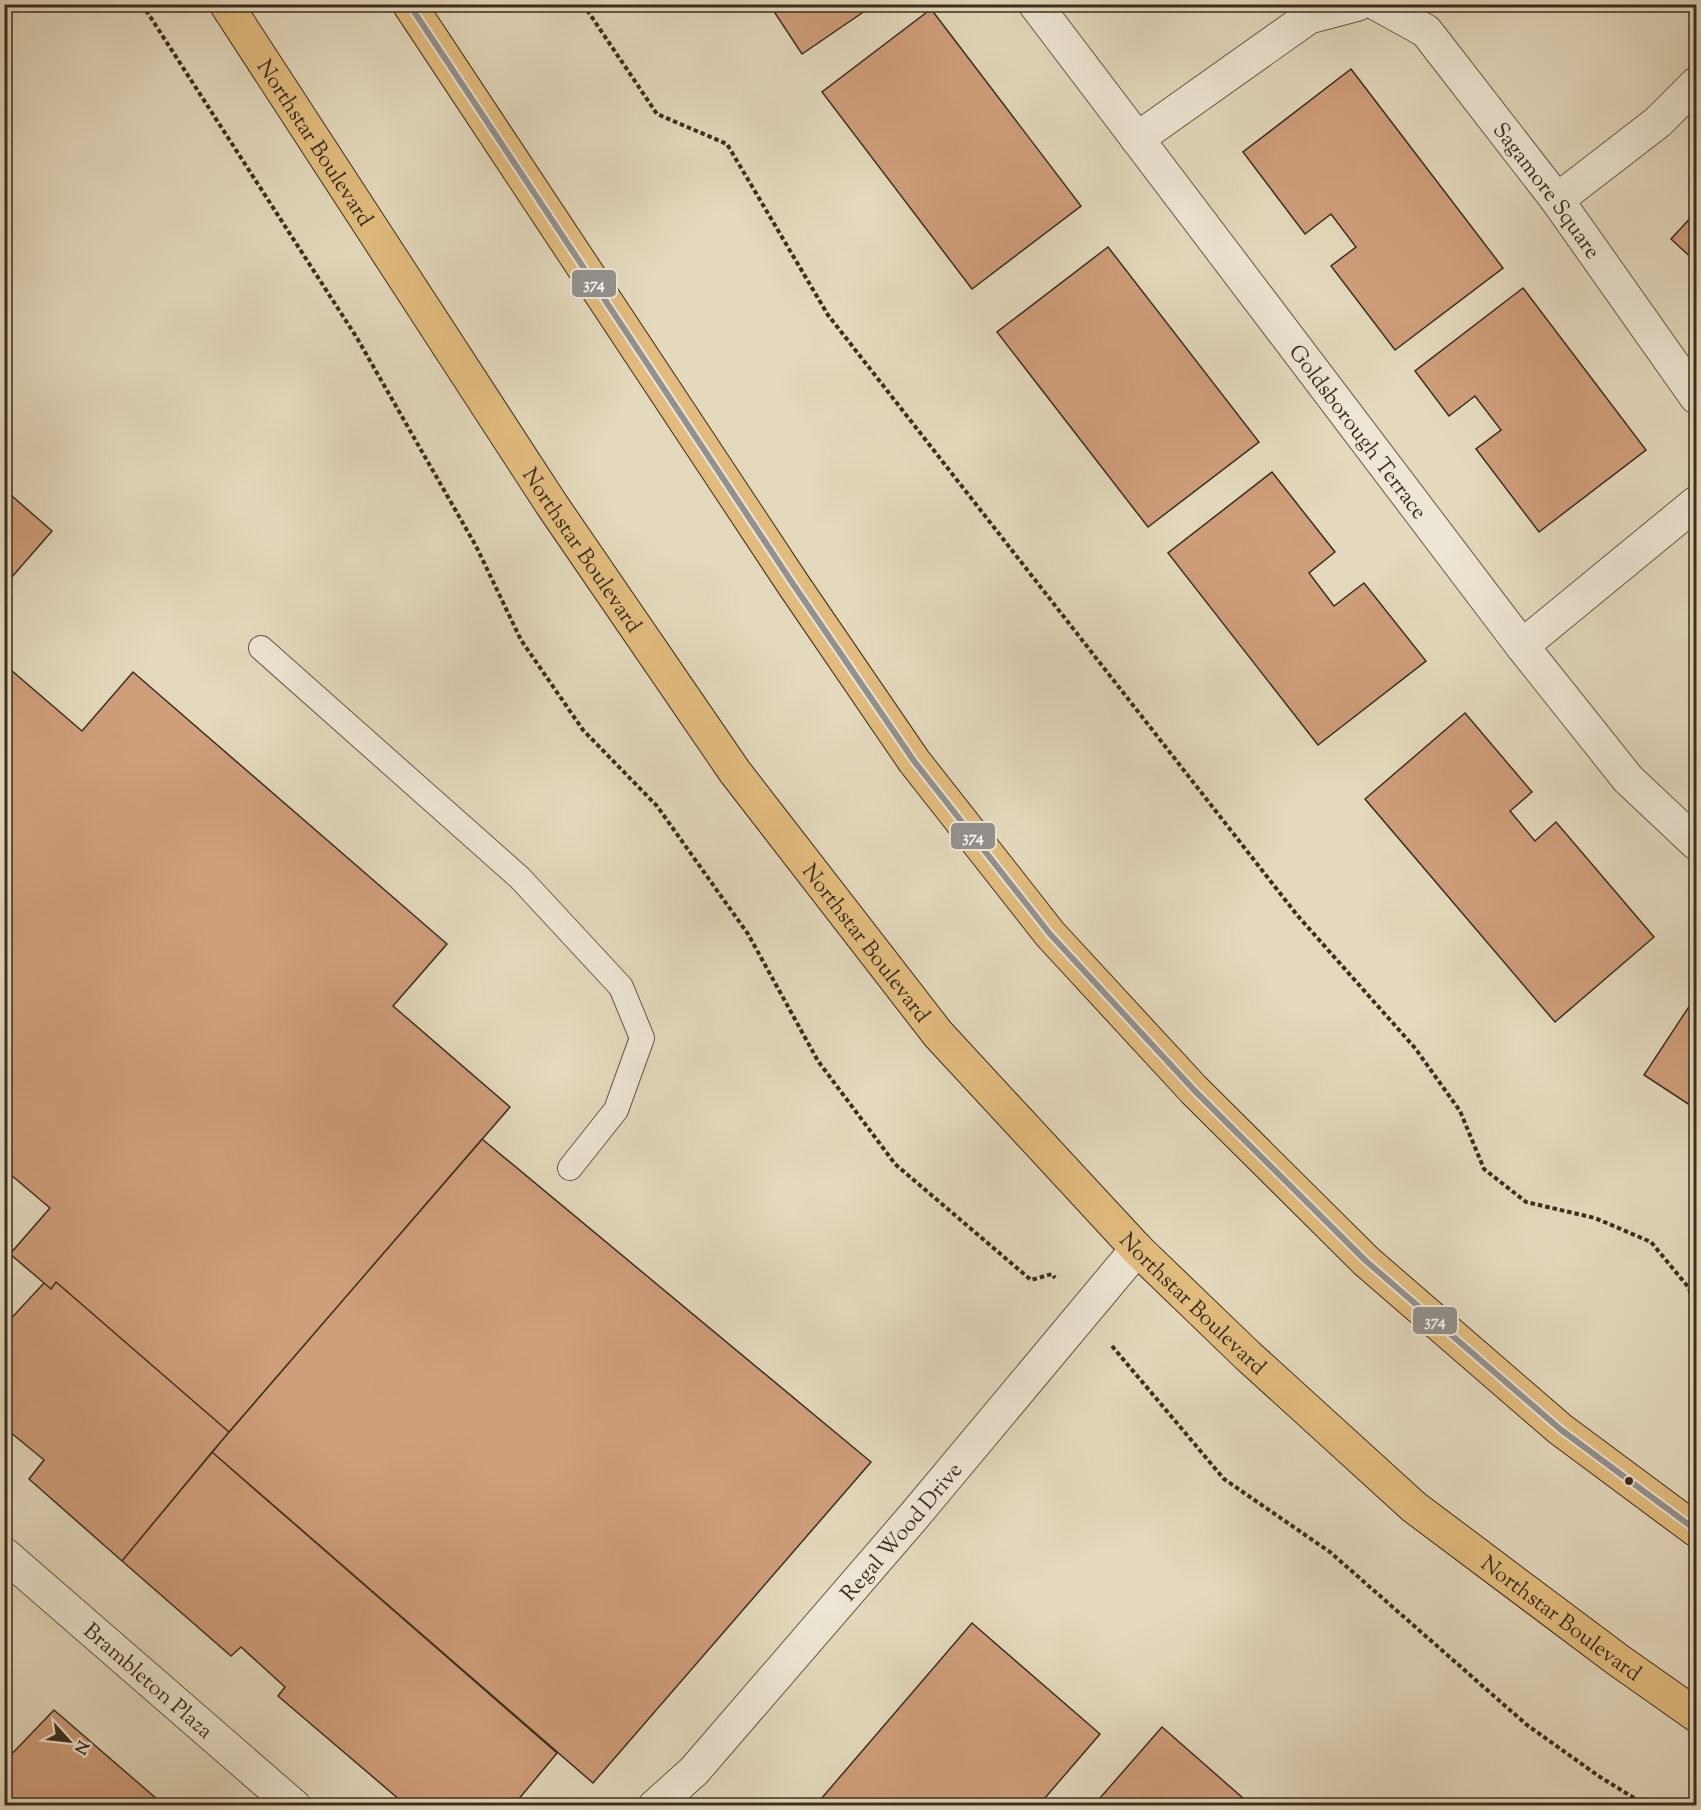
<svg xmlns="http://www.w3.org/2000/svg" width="1701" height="1810" viewBox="0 0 1701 1810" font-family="'Sorts Mill Goudy',serif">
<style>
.building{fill:#cf9e7b;stroke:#3a2e1e;stroke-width:1.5}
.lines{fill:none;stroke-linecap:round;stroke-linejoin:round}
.service-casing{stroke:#645946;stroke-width:26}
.minor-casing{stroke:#645946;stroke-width:35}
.primary-casing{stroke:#3a2e1e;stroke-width:35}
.path{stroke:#3a2e1e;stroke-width:4;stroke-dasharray:4.5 3;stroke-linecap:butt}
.service{stroke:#ede6d4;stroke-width:24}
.minor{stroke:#ede6d4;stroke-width:33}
.primary{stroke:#e2bc7e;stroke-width:33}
.bus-1-casing{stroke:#ede6d4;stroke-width:10}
.bus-1{stroke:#93918f;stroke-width:6}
.bus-dot{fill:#3a2e1e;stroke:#ede6d4;stroke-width:2}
.labels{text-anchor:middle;stroke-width:4.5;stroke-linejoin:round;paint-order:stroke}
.street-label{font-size:22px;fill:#3a2e1e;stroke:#ede6d4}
.line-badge{stroke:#ede6d4;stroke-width:2}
.badge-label{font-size:16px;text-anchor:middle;font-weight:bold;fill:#fff}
</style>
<rect width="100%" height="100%" fill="#e4d9bd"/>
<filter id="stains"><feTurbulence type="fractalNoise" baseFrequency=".00333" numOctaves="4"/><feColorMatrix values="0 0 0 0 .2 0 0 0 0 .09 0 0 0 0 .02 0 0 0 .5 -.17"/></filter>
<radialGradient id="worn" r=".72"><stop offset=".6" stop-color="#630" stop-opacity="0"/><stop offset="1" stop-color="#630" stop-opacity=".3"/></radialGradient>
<path class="building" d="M769,4H875L802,54Z
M931,9L1081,206L972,289L822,92Z
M1351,69L1503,268L1395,350L1331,266L1356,247L1331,214L1305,234L1243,152Z
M1696,212V262L1671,239Z
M1108,247L1259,442L1148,527L997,332Z
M1523,288L1646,450L1539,532L1476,449L1501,430L1475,396L1449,416L1415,371Z
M1272,472L1335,552L1309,573L1334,606L1364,583L1426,661L1318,745L1168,553Z
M4,489L52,531L4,586Z
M4,664L82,731L133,672L447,944L393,1006L510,1107L229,1432L56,1282L51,1289L10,1254L50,1208L4,1169Z
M1465,713L1532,792L1510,811L1535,841L1556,822L1654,937L1555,1022L1365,799Z
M1696,996V1109L1644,1075Z
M482,1139L871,1462L593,1783L212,1452Z
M56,1282L229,1432L122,1561L29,1479L44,1460L4,1427V1375L7,1372L4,1370V1326L44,1283L51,1289Z
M212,1452L557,1753L513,1806H407L278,1696L285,1687L241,1647L231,1656L122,1561Z
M972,1623L1100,1734L1038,1806H815Z
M54,1710L165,1806H4V1762Z
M1162,1727L1252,1806H1093Z"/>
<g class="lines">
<defs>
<path id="service" d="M261,648L520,878L621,987L642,1038L616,1110L570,1168"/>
<g id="minor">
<path id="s1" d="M1035,4L1522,646L1628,779L1696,843"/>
<path id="s2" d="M1377,4L1426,31L1557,200L1696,397"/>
<path d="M1137,139L1309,17L1358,4"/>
<path d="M1557,200L1658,122L1696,84"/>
<path d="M1522,646L1696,503"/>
<path id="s3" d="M4,1554L294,1806"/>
<path id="s4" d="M655,1806L694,1771L914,1516L1137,1249"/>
</g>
<g id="primary">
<path id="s5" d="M226,4L552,505L735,772L938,1034L1137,1249L1247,1355L1414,1507L1618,1660L1696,1715"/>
<path d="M409,4L793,584L914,761L1050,934L1194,1090L1366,1261L1560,1429L1696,1530"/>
</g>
</defs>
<use href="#service" class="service-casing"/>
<use href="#minor" class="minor-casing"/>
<use href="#primary" class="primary-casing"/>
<path class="path" d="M142,4L357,338L476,546L521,640L583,730L657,806L748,934L818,1061L895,1164L1031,1280L1052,1274L1055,1278
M583,4L657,114L727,144L828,315L1297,915L1415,1048L1460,1111L1484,1169L1526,1202L1595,1218L1651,1242L1689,1288L1696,1311
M1112,1346L1224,1479L1330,1552L1527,1725L1600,1777L1647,1806"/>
<use href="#service" class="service"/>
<use href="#minor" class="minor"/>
<use href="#primary" class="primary"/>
<defs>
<path id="bus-1" d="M409,4L793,584L914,761L1050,934L1194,1090L1366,1261L1560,1429L1696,1530"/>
</defs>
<use href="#bus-1" class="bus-1-casing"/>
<use href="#bus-1" class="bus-1"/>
</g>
<circle class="bus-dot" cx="1629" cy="1481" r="5"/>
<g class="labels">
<g class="street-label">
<text dy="8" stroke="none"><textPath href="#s5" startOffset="165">Northstar Boulevard</textPath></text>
<text dy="8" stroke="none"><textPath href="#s2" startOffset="256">Sagamore Square</textPath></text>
<text dy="8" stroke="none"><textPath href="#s1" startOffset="536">Goldsborough Terrace</textPath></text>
<text dy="8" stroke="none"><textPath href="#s5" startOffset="652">Northstar Boulevard</textPath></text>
<text dy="8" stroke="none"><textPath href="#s5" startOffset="1137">Northstar Boulevard</textPath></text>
<text dy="8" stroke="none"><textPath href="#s5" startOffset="1624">Northstar Boulevard</textPath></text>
<text dy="8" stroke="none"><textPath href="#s4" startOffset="369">Regal Wood Drive</textPath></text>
<text dy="8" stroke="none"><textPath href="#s5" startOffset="2109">Northstar Boulevard</textPath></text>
<text dy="8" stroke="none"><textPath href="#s3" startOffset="192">Brambleton Plaza</textPath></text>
</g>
</g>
<g class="line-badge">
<rect x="571" y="269" width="46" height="29" rx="6" fill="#93918f"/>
<rect x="950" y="822" width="46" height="28" rx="6" fill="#93918f"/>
<rect x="1412" y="1306" width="46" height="29" rx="6" fill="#93918f"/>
</g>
<g class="badge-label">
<text x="594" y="289">374</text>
<text x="973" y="842">374</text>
<text x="1435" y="1326">374</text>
</g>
<rect width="1701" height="1810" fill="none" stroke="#e4d9bd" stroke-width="24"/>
<rect x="6" y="6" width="1689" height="1798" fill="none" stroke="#3a2e1e" stroke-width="3"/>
<rect x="12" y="12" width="1677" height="1786" fill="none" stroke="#3a2e1e" stroke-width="1.5"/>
<g transform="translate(69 1741) rotate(117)" stroke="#ede6d4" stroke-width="4.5" paint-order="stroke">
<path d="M0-4.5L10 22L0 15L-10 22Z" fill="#3a2e1e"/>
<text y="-9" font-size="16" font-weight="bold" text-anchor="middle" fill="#3a2e1e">N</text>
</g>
<rect width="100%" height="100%" filter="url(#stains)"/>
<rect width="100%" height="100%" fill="url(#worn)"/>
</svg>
